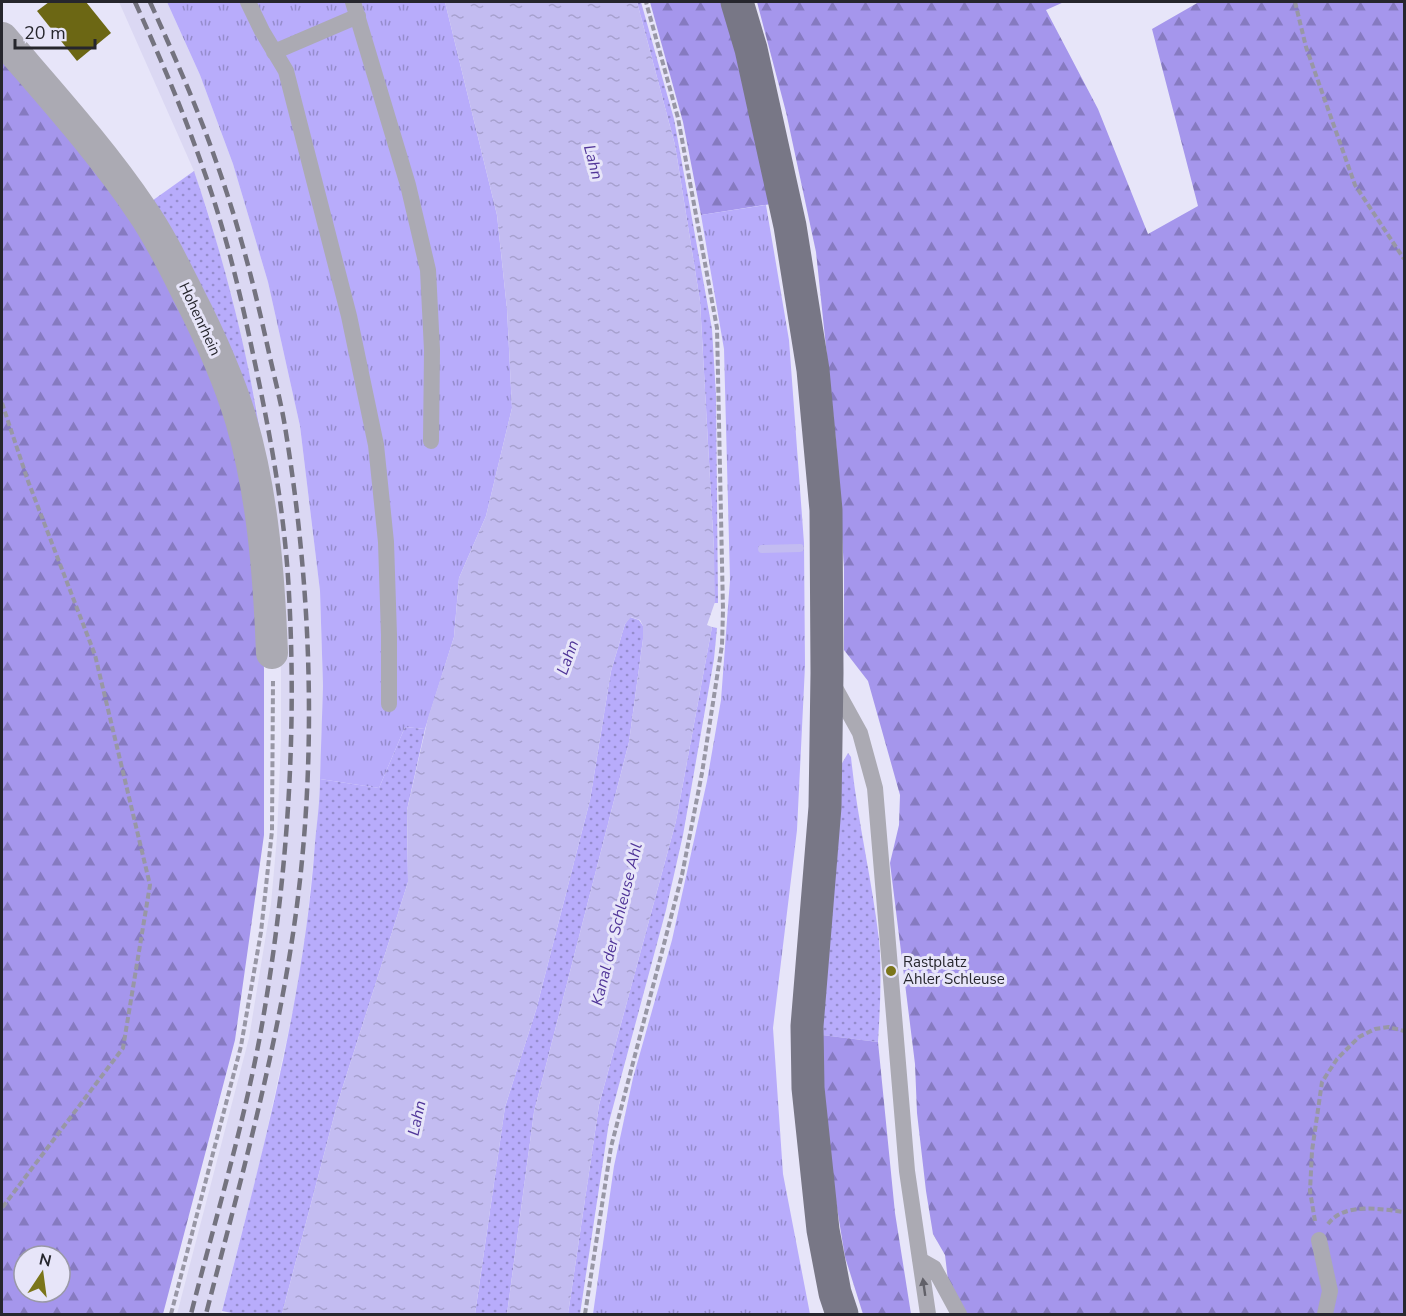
<svg xmlns="http://www.w3.org/2000/svg" width="1406" height="1316" viewBox="0 0 1406 1316" font-family="'Nunito Sans',sans-serif">
<style>
.built{fill:#dbd8f3}
.grass{fill:url(#grass-dots)}
.forest{fill:url(#forest-firs);fill-rule:evenodd}
.park{fill:url(#park-tufts)}
.water{fill:url(#water-ripples)}
.lines{fill:none;stroke-linecap:round;stroke-linejoin:round}
.stream{stroke:#c3bcf1;stroke-width:8}
.building{fill:#6c6714}
.path{stroke:#9897a5;stroke-width:4;stroke-dasharray:6 3;stroke-linecap:butt}
.service{stroke:#abaab3;stroke-width:16}
.minor{stroke:#abaab3;stroke-width:32}
.primary{stroke:#787786;stroke-width:33}
.rail{stroke:#74737f;stroke-width:4.5;stroke-dasharray:12 6;stroke-linecap:butt}
.oneway{fill:#626169}
.poi-dot{fill:#7b751a;stroke:#e7e5f9;stroke-width:2}
.labels{text-anchor:middle;stroke-width:6;stroke-linejoin:round;paint-order:stroke}
.street-label{font-size:15px;fill:#26262d;stroke:#e7e5f9}
.poi-label{font-size:15px;fill:#26262d;stroke:#e7e5f9;text-anchor:start}
.water-label{font-size:16px;font-style:italic;fill:#503598;stroke:#e7e5f9}
</style>
<defs>
<pattern id="grass-dots" width="8" height="8" patternUnits="userSpaceOnUse" patternTransform="scale(1.5)"><rect width="8" height="8" fill="#b8acfb"/><path d="M2 2h.1M6 6h.1" fill="none" stroke="#958ccc" stroke-width="1.8" stroke-linecap="round"/></pattern>
<pattern id="forest-firs" width="22" height="20" patternUnits="userSpaceOnUse" patternTransform="scale(1.5)"><rect width="22" height="20" fill="#a596ec"/><path d="M5 1l3.5 6h-7zM16 11l3.5 6h-7z" fill="#867ac0"/></pattern>
<pattern id="park-tufts" width="24" height="20" patternUnits="userSpaceOnUse" patternTransform="scale(1.5)"><rect width="24" height="20" fill="#b8acfb"/><path d="M3 7l-1-3M5 7V3M7 7l1-3M15 17l-1-3M17 17v-4M19 17l1-3" fill="none" stroke="#958ccc"/></pattern>
<pattern id="water-ripples" width="26" height="14" patternUnits="userSpaceOnUse" patternTransform="scale(1.5)"><rect width="26" height="14" fill="#c3bcf1"/><path d="M2 4q2-2 4 0t4 0M15 11q2-2 4 0t4 0" fill="none" stroke="#a7a1cf"/></pattern>
</defs>
<rect width="100%" height="100%" fill="#e7e5f9"/>
<path class="built" d="M119,2H167L200,75L233,164L268,282L300,426L320,591L323,686L320,797L302,969L261,1158L221,1314H177L249,1038L271,904L277,837L281,740V670L278,613L263,451L256,405L232,297L209,216L194,171Z"/>
<path class="grass" d="M637,2H641L674,119L712,329L716,395L718,603H714V550L700,301L675,145Z
M194,171C225,262 249,356 263,451L149,203Z
M630,617L639,620L643,626V639L629,742L534,1112L507,1314H475L505,1107L536,1010L590,800L611,671L625,624Z
M712,627L717,628L714,659L683,835L666,910L609,1122L580,1314H568L599,1105L676,821Z
M405,727L425,729L407,810L408,882L337,1105L282,1314H237L222,1311C261,1157 304,1002 315,843C317,822 320,801 320,779L379,788Z
M848,753L851,757C857,819 872,879 879,940C882,974 880,1008 878,1042L822,1035L841,765Z"/>
<path class="forest" d="M650,2H721L737,57L771,204L701,215L683,122Z
M757,2H1064L1046,10L1098,109L1148,234L1198,206L1152,29L1199,2H1404V1314H952L945,1255L933,1234L926,1191L917,1113L915,1064L890,863L899,825L900,795L868,681L844,650V568L836,442L816,252L786,112Z
M2,55L126,205L163,263L229,415L259,582L264,669V835L235,1040L163,1314H2ZM24,1256H60V1292H24Z
M822,1035L878,1042L895,1213L911,1314H863L862,1311L845,1257L829,1159L822,1084Z"/>
<path class="park" d="M167,2H445L497,215L507,309L512,408L486,516L459,578L454,637L425,729L405,727L379,788L320,779L323,686L320,591L300,426L268,282L233,164L200,75Z
M766,205L789,340L804,543L805,666L797,830L773,1028L783,1174L810,1314H593L614,1166L633,1078L672,940L707,781L721,700L730,580L724,349L701,215Z"/>
<path class="water" d="M445,2H637L675,145L700,301L714,550L715,602L707,625L712,627L676,821L599,1105L568,1314H507L534,1112L629,742L643,639V626L640,620L631,617L625,624L611,671L590,800L536,1010L505,1107L475,1314H282L337,1105L408,882L407,810L428,718L454,637L459,578L486,516L512,408L507,309L497,215Z"/>
<g class="lines">
<path class="stream" d="M762,549L800,548"/>
</g>
<path class="building" d="M49,2H86L111,33L77,61L37,11Z"/>
<g class="lines">
<path class="path" d="M1295,2L1306,47L1355,185L1404,259
M2,403L28,481L95,655L150,885L123,1048L2,1208
M1315,1221L1310,1191L1312,1151L1322,1082L1337,1059L1359,1037L1375,1029L1389,1027L1404,1031
M1328,1224C1344,1202 1381,1209 1404,1212
M171,1314L241,1046L261,932L272,831L273,681
M585,1314L611,1147L682,875L702,773L722,645L723,610L717,328L678,118L646,2"/>
<path class="service" d="M248,2L262,31L286,71L349,316L376,445L386,542L389,635V704
M353,2L408,185L428,270L432,350L431,441
M274,52L358,16
M833,684L860,733L875,788L907,1171L928,1314
M1319,1240L1330,1291L1325,1314
M920,1260L934,1268L959,1314"/>
<path class="minor" d="M2,38C49,93 101,150 142,211C160,237 174,266 188,294C209,335 228,376 241,420C263,495 269,576 272,653"/>
<path class="primary" d="M737,2L751,49L790,226L813,370L826,510L827,673L825,807L807,1026L808,1088L823,1230L835,1293L842,1314"/>
<path class="rail" d="M135,2C160,57 184,113 204,171C225,230 240,292 253,354C270,433 285,513 289,594C297,737 287,878 263,1019C246,1118 216,1216 191,1314
M150,2C174,55 198,109 217,164C239,226 255,289 269,353C275,380 282,406 286,433C311,588 317,749 297,905C279,1044 241,1179 206,1314"/>
</g>
<defs><path id="oneway-solid" d="M-6-.8H1V-3.2L6.5 0L1 3.2V.8H-6Z" transform="scale(1.5)"/></defs>
<use class="oneway" href="#oneway-solid" transform="translate(924 1287) rotate(-98)"/>
<circle class="poi-dot" cx="891" cy="971" r="6"/>
<g class="labels">
<g class="street-label">
<text transform="translate(200 319) rotate(65)" y="5">Hohenrhein</text>
</g>
<g class="poi-label">
<text x="903" y="967">Rastplatz<tspan x="903" dy="17">Ahler Schleuse</tspan></text>
</g>
<g class="water-label">
<text transform="translate(594 162) rotate(75)" y="6">Lahn</text>
<text transform="translate(567 657) rotate(-70)" y="6">Lahn</text>
<text transform="translate(616 924) rotate(-76)" y="6">Kanal der Schleuse Ahl</text>
<text transform="translate(416 1118) rotate(-78)" y="6">Lahn</text>
</g>
</g>
<rect width="1406" height="1316" fill="none" stroke="#26262d" stroke-width="6"/>
<g transform="translate(42 1274) rotate(13)"><circle r="28" fill="#e7e5f9" stroke="#9a99a7" stroke-width="1.5"/>
<path d="M0-4.5L10 22L0 15L-10 22Z" fill="#7b751a"/>
<text y="-9" font-size="16" font-weight="bold" text-anchor="middle" fill="#26262d">N</text>
</g>
<path d="M15 39v9h80v-9" fill="none" stroke="#26262d" stroke-width="3"/>
<text x="24" y="39" font-size="18" fill="#26262d" stroke="#e7e5f9" stroke-width="4.5" paint-order="stroke">20 m</text>
</svg>
